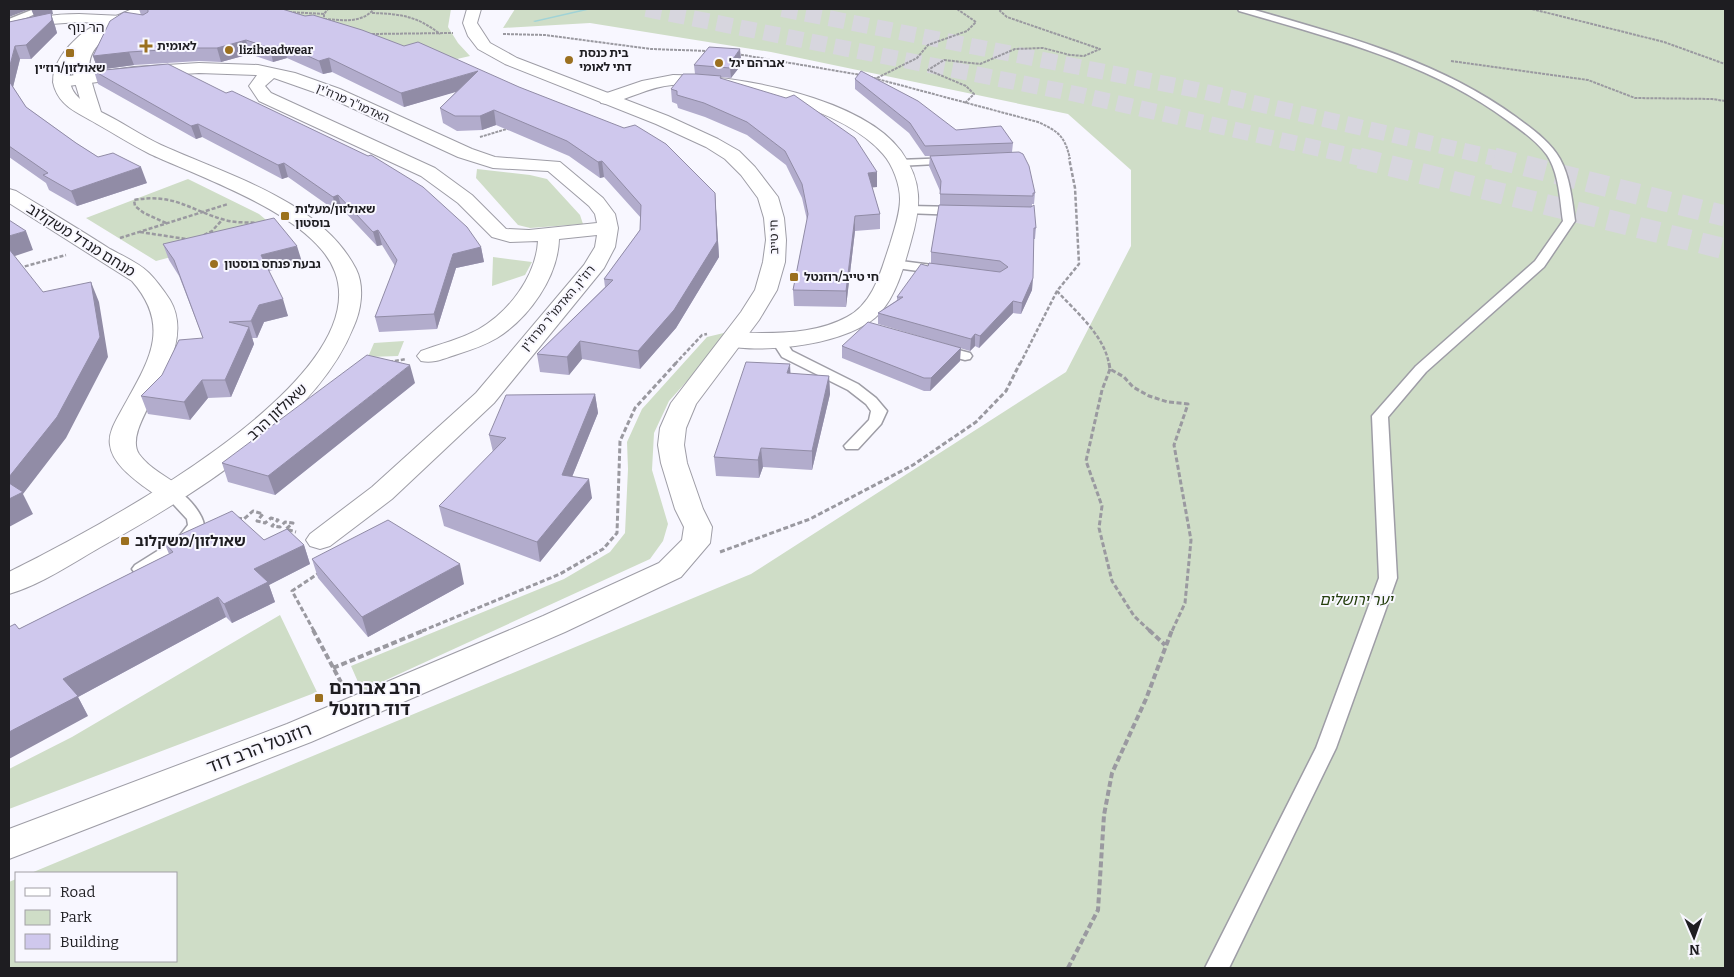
<svg xmlns="http://www.w3.org/2000/svg" width="1734" height="977" viewBox="0 0 1734 977" font-family="Bitter,'Noto Sans Hebrew',serif">
<style>
.green{fill:#cfddc7}
.lines{fill:none;stroke-linecap:round;stroke-linejoin:round}
.stream{fill:#a1d3d6;fill-rule:evenodd}
.trunk-tunnel-far1{stroke:#d7d6de;stroke-width:16;stroke-dasharray:16 8;stroke-linecap:butt}
.trunk-tunnel{stroke:#d7d6de;stroke-width:21;stroke-dasharray:21 11;stroke-linecap:butt}
.service-casing{stroke:#9e9da6;stroke-width:3}
.minor-casing{stroke:#9e9da6;stroke-width:2}
.tertiary-casing{stroke:#9e9da6;stroke-width:2}
.path-far3{stroke:#9a99a0;stroke-width:2;stroke-dasharray:3 1;stroke-linecap:butt}
.path-far2{stroke:#9a99a0;stroke-width:2.5;stroke-dasharray:4 2;stroke-linecap:butt}
.path-far1{stroke:#9a99a0;stroke-width:3;stroke-dasharray:5 2.5;stroke-linecap:butt}
.path{stroke:#9a99a0;stroke-width:4;stroke-dasharray:6 3;stroke-linecap:butt}
.service{fill:#fff;fill-rule:evenodd}
.minor{fill:#fff;fill-rule:evenodd}
.tertiary{fill:#fff;fill-rule:evenodd}
.wall{fill:#b2accc}
.shaded-wall{fill:#918ca6}
.building{fill:#cfc8ed;stroke:#918ca6}
.poi-dot{fill:#9b701f;stroke:#f8f7ff;stroke-width:2}
.labels{text-anchor:middle;stroke-width:4;stroke-linejoin:round;paint-order:stroke}
.far-poi-label{font-size:12px;font-weight:bold;fill:#1e1d21;stroke:#f8f7ff;text-anchor:start}
.far-street-label{font-size:12px;fill:#1e1d21;stroke:#f8f7ff}
.far-neighbourhood-label{font-size:14px;fill:#1e1d21;stroke:#f8f7ff}
.street-label{font-size:15px;fill:#1e1d21;stroke:#f8f7ff}
.poi-label{font-size:15px;font-weight:bold;fill:#1e1d21;stroke:#f8f7ff;text-anchor:start}
.park-label{font-size:15px;font-style:italic;fill:#253f0d;stroke:#f8f7ff}
.near-poi-label{font-size:18px;font-weight:bold;fill:#1e1d21;stroke:#f8f7ff;text-anchor:start}
.near-street-label{font-size:18px;fill:#1e1d21;stroke:#f8f7ff}
</style>
<rect width="100%" height="100%" fill="#f8f7ff"/>
<path class="green" d="M199,9H451L448,27L458,43L470,56L457,59Z
M515,9H1725V968H9V882L16,879V961H176V873H31L751,574L1066,372L1131,246V170L1068,114L771,52L590,23L503,28Z
M477,169L530,175L547,179L580,215L583,224L530,228L518,225L476,178Z
M188,179L259,214L277,229L156,261L86,218Z
M493,257L532,262L525,275L492,286Z
M732,331L669,401L654,433L652,470L668,524L663,541L650,559L362,691L351,666L564,579L610,552L625,533L628,469L627,442L642,409L707,337Z
M404,341L398,356L368,357L374,343Z
M280,615L317,692L9,809V769L72,737Z"/>
<g class="lines">
<path class="stream" d="M585,9H592L535,22L533,21Z"/>
<path class="trunk-tunnel-far1" d="M646,9L1076,94L1365,159
M782,9L1197,90L1499,159"/>
<path class="trunk-tunnel" d="M1359,158L1725,249
M1494,158L1725,216"/>
<defs>
<path id="service" d="M34,9H46L9,26V19Z
M1238,9H1251C1342,35 1438,60 1516,117C1532,129 1550,141 1560,159C1570,177 1572,200 1575,221L1544,267L1426,372L1388,417L1397,578L1336,748L1229,968H1205L1316,748L1379,578L1372,416L1416,366L1535,261L1563,221C1560,200 1559,173 1547,155C1537,141 1521,130 1507,120C1429,62 1331,38 1239,11Z
M952,158L956,159L958,161L956,163L898,166L892,163L898,160Z
M909,206L959,207L965,211L959,215L905,213L903,210L905,207Z
M893,260L940,266L946,270L940,274L889,267L887,264Z
M778,336L783,337L792,351L858,384L876,398L887,411L881,424L858,449H846L844,446L869,420L871,411L866,404L848,390L782,357L771,340Z
M939,345L970,353L972,356L970,359L965,360L934,352L932,349Z
M171,488C184,491 202,512 204,525L190,546L147,573L141,575L135,573L132,569L135,565L178,538L188,525L187,519L163,493L165,490Z"/>
<path id="minor" d="M79,14L123,16L128,17L130,20L128,23L123,24L79,22L51,24L9,35V26C32,17 55,14 79,14Z
M199,63L258,65L295,73L340,89L472,149L495,157L560,162L603,198L615,214L618,228L615,247L604,268L494,403L392,499L330,546L320,549L310,546L306,540L310,534L372,487L476,393L584,265L595,247L597,235L559,239C558,277 529,318 497,338C485,345 471,350 458,354C445,358 434,364 421,361L417,356L421,351C440,344 461,339 479,329C509,312 536,276 538,241L510,242L492,237L458,203L421,176L259,101L249,86L257,75L199,73L134,77L61,87L55,86L53,82L55,78L61,77L134,67ZM274,78L328,97L458,157L493,168L548,171L589,206L595,214L597,223L529,230L506,229L472,195L435,168L271,93L265,86Z
M673,75C737,75 861,97 901,151C923,182 921,206 911,241C904,266 897,294 880,313C852,344 763,355 725,345L721,340L725,335C737,332 750,333 762,333C791,333 821,331 847,317C874,303 881,270 890,244C894,230 900,214 900,199C900,185 893,165 883,154C842,107 733,81 672,85C649,87 629,99 607,104L601,103L599,99L601,95L642,81Z
M9,189L16,191C47,210 79,229 110,249C123,256 139,263 149,273C157,281 164,291 170,300C202,355 119,424 139,454C149,468 167,477 181,487L185,493L181,499C164,503 156,495 143,486C130,476 112,462 110,445C108,434 115,422 120,413C146,365 174,329 132,281L9,203Z"/>
<path id="tertiary" d="M132,9H149C144,16 133,20 126,24C78,53 86,64 101,112C122,122 140,135 161,145C227,175 321,201 356,269C365,287 361,311 353,328C315,423 185,500 99,548C71,564 40,585 9,594V572C87,533 377,383 335,272C315,216 202,178 150,154C132,145 115,134 97,124C81,114 62,108 55,89C48,72 63,51 75,40C90,24 112,19 132,9ZM72,66L74,79L80,99C70,90 67,79 72,66Z
M467,9H481L477,23L490,43L517,58L668,116L718,139L739,151L755,167L778,197L784,218L786,240L785,262L777,290L759,320L696,404L686,428L684,445L687,463L703,509L712,527L710,543L681,577L565,632L311,742L9,859V829L287,724L543,616L659,563L682,540L684,527L675,509L661,463L658,445L660,428L671,403L741,312L755,290L763,262L766,240L764,218L758,198L741,175L725,159L706,147L656,124L505,64L478,49L468,36L463,23Z"/>
</defs>
<use href="#service" class="service-casing"/>
<use href="#minor" class="minor-casing"/>
<use href="#tertiary" class="tertiary-casing"/>
<path class="path-far3" d="M1532,9L1664,42L1725,64
M289,12L324,14
M372,13C401,14 417,16 440,34
M324,19C342,20 361,24 374,9
M326,20L324,19V14L328,9
M372,34L453,33
M503,34L545,35L651,49L708,51
M737,54L861,75
M1451,61L1588,80L1635,98L1712,99L1725,101
M870,77L1038,122C1058,131 1065,136 1070,159
M877,78L917,58L928,45L967,31L976,22L957,9
M965,103L974,94L966,86L928,70L944,60L980,64L1015,49L1043,48L1070,55L1084,56L1100,49L1007,17L1000,11L1001,9
M480,137L510,128"/>
<path class="path-far2" d="M166,223L144,213L135,206L134,200C175,193 189,210 225,220C235,223 246,222 256,223
M140,232L186,239
M204,235L212,231L222,220
M120,238L228,204
M19,268L66,255
M1057,291C1076,312 1104,335 1109,364
M389,362L406,359
M675,364L702,335L707,334
M1020,364L1057,291L1079,264L1075,188L1069,158"/>
<path class="path-far1" d="M1109,363L1110,369L1124,377L1133,387L1149,396L1168,402L1188,404L1174,445L1191,540L1185,603L1172,631
M1110,369L1102,390L1086,461L1102,506L1099,528L1112,581L1134,616L1150,631
M237,518L244,519L253,511L263,514L257,521L265,523L271,518L278,520L272,526L280,527L285,522L293,523L286,529L296,532
M720,552L810,519L913,465L976,422L1006,391L1020,363
M314,631L292,591L319,573
M422,631L560,574L603,549L617,533L620,441L635,408L676,363"/>
<path class="path" d="M313,630L343,686
M1149,630L1165,645
M333,668L425,630
M1068,968L1098,910L1104,815L1112,773L1146,699L1172,630"/>
<use href="#service" class="service"/>
<use href="#minor" class="minor"/>
<use href="#tertiary" class="tertiary"/>
</g>
<path class="wall" d="M139,9H282L715,193L719,257L676,328L640,369L582,359L569,375L540,372L537,354L605,287L604,279L640,230L641,218L604,177L600,178L569,156L496,125L482,130L457,131L443,123L440,108L457,91L404,107L332,72L323,74L287,58L273,62L250,54L221,62L199,61L134,65L98,70L93,56L141,15Z
M51,14L55,26L57,33L31,59H20L13,87L26,107L76,143L98,157L147,183L77,206L49,190L46,183L9,157V22L34,16L53,14Z
M741,58L737,63L738,69L731,78L721,77V78L877,187H872L880,214V229L855,231L846,307L794,306L793,290L807,220L802,198L786,165L747,135L705,117L678,108L677,104L672,102L671,89L695,74L694,65Z
M94,71L481,247L484,262L456,268L437,329L379,332L375,317L395,266L382,245L377,246L342,209L336,211L288,177L282,179L202,137L196,139L98,84Z
M855,79L956,130L1013,143L1012,152L1035,193L1034,204H1032V206L1036,228L1035,239H1034L1032,290L1021,314L1013,313L979,348L975,346L970,351L878,324V313L897,300V297L931,263V252L940,205V191L929,166L930,156H931H925L909,133L855,89Z
M163,244L302,262L269,271L288,316L264,322L257,338H252L254,344L231,397L208,398L190,420L148,414L141,396L203,338L179,276L169,260Z
M842,346L960,361L930,391H924L842,358Z
M790,374L829,376L830,394L812,470L763,467L759,478L716,476L714,457Z
M415,383L275,495L228,482L222,463Z
M595,394L598,413L572,477L592,498L540,562L444,526L439,506L493,452L489,435Z
M264,540L304,545L310,564L269,585L275,602L232,623L226,617L78,697L88,716L19,629L169,554L164,542Z
M312,559L464,584L368,637L318,578Z"/>
<path class="shaded-wall" d="M9,9H30L9,17Z
M31,9H52L53,14H51L55,26L57,33L31,59L26,45L34,16Z
M246,40L250,54L221,62L217,48Z
M283,45L287,58L273,62L270,48Z
M15,46L20,59L12,91L9,83V69Z
M740,49L741,58L737,63L738,69L731,78L730,68L733,59Z
M129,52L134,65L98,70L93,56Z
M329,58L332,72L323,74L319,61Z
M478,71L480,85L404,107L401,93Z
M494,110L496,125L482,130L480,116Z
M198,124L202,137L196,139L191,126Z
M602,161L604,177L600,178L598,162Z
M284,163L288,177L282,179L278,165Z
M141,167L147,183L77,206L71,191Z
M877,172V187L868,188V173Z
M715,193L719,257L676,328L640,369L638,351Z
M338,195L342,209L336,211L333,197Z
M855,216V231L846,307V291Z
M378,230L382,245L377,246L373,232Z
M26,231L33,250L9,258V236Z
M297,246L302,262L266,271L261,255Z
M481,247L484,262L456,268L437,329L434,314L453,254Z
M1033,278L1032,290L1021,314L1022,303Z
M91,282L99,302L108,357L66,438L23,494L33,514L9,527V477Z
M283,299L288,316L264,322L257,338L251,321L259,305Z
M1013,301V313L979,348L980,336Z
M249,327L254,344L231,397L225,380Z
M975,334V346L970,351L971,339Z
M580,341L582,359L569,375L567,357Z
M961,348L960,361L930,391L931,378Z
M790,364L791,382L787,373Z
M410,365L415,383L275,495L268,476Z
M829,376L830,394L812,470V451Z
M202,380L208,398L190,420L184,402Z
M595,394L598,413L565,494L562,475Z
M761,448L763,467L759,478L758,460Z
M589,479L592,498L540,562L537,542Z
M304,545L310,564L269,585L275,602L232,623L224,604L254,569Z
M460,564L464,584L368,637L362,617Z
M218,597L226,617L78,697L88,716L9,759V732L63,679Z"/>
<path class="building" d="M148,9H282L305,16L313,15L362,30L404,46L418,42L519,87L624,128L635,125L666,144L715,193L717,241L674,310L638,351L580,341L567,357L537,354L613,280L604,279L640,230L641,205L602,161L598,162L567,141L494,110L480,116H455L440,108L478,71L401,93L329,58L319,61L283,45L270,48L246,40L217,48H195L129,52L93,56L110,21L124,12L143,15L148,12Z
M51,13L52,20L26,45L15,46L9,69V22Z
M709,47L740,49L733,59H737L730,68L694,65Z
M168,64L226,93L232,91L368,156L371,155L423,187L467,227L481,247L453,254L434,314L375,317L397,260L378,230L373,232L338,195L333,197L284,163L278,165L198,124L191,126L94,71Z
M861,71L918,101L956,130L1001,126L1013,143L925,146L910,123L855,79Z
M683,74H696L721,76L720,78L786,98L794,95L855,138L877,172L868,173L880,214L855,216L846,291L793,290L808,214L802,184L785,151L747,122L704,103L677,95V91L671,89Z
M9,81L26,107L76,143L98,157L113,153L141,167L71,191L43,175L48,173L9,146Z
M1019,152L1023,154L1029,166L1035,193H1033V196L940,194L941,181L930,156Z
M939,205L1031,207L1034,205L1036,228H1034L1033,278L1022,303L1013,301L980,336L975,334L971,339L878,313L903,297H897L921,264L928,266L929,263L1000,272L1008,267L1000,261L931,252Z
M274,218L297,246L261,255L283,299L259,305L251,321L229,322L249,327L225,380H202L184,402L141,396L162,375L179,340L203,338L174,260L163,244Z
M9,220L26,231L9,236Z
M9,249L43,292L91,282L100,337L57,417L9,477Z
M868,322L961,348L931,378H924L842,346Z
M367,355L410,365L268,476L222,463Z
M746,362L790,364L787,373L829,376L812,451L761,448L758,460L714,457Z
M595,394L562,475L589,479L537,542L439,506L506,438L489,435L506,395Z
M9,483L23,492L9,499Z
M232,511L264,540L287,529L304,545L254,569L268,582L224,604L218,597L63,679L78,696L9,732V627L15,624L19,629L173,552L164,542Z
M388,520L460,564L362,617L312,559Z"/>
<g class="poi-dot">
<path d="M143.5 38.5h5v5h5v5h-5v5h-5v-5h-5v-5h5z"/>
<circle cx="229" cy="50" r="5"/>
<rect x="65" y="48" width="10" height="10" rx="2.5"/>
<circle cx="569" cy="60" r="5"/>
<circle cx="719" cy="63" r="5"/>
<rect x="280" y="211" width="10" height="10" rx="2.5"/>
<circle cx="214" cy="264" r="5"/>
<rect x="789" y="272" width="10" height="10" rx="2.5"/>
<rect x="120" y="536" width="10" height="10" rx="2.5"/>
<rect x="314" y="693" width="10" height="10" rx="2.5"/>
</g>
<g class="labels">
<g class="far-poi-label">
<text x="157" y="50">לאומית</text>
<text x="239" y="54">liziheadwear</text>
<text x="579" y="57">בית כנסת<tspan x="579" dy="14">דתי לאומי</tspan></text>
<text x="729" y="67">אברהם יגל</text>
<text x="70" y="72" text-anchor="middle">שאולזון/רוז׳ין</text>
<text x="295" y="213">שאולזון/מעלות<tspan x="295" dy="14">בוסטון</tspan></text>
<text x="224" y="268">גבעת פנחס בוסטון</text>
<text x="804" y="281">חי טייב/רוזנטל</text>
</g>
<g class="far-street-label">
<text transform="translate(353 103) rotate(24)" y="4">האדמו"ר מרוז'ין</text>
<text transform="translate(774 237) rotate(-91)" y="4">חי טייב</text>
<text transform="translate(558 308) rotate(-50)" y="4">רוז'ין, האדמו"ר מרוז'ין</text>
</g>
<g class="far-neighbourhood-label">
<text x="86" y="32">הר נוף</text>
</g>
<g class="street-label">
<text transform="translate(81 240) rotate(32)" y="5">מנחם מנדל משקלוב</text>
<text transform="translate(277 412) rotate(-43)" y="5">שאולזון הרב</text>
</g>
<g class="poi-label">
<text x="135" y="546">שאולזון/משקלוב</text>
</g>
<g class="park-label">
<text x="1356" y="605">יער ירושלים</text>
</g>
<g class="near-poi-label">
<text x="329" y="694">הרב אברהם<tspan x="329" dy="21">דוד רוזנטל</tspan></text>
</g>
<g class="near-street-label">
<text transform="translate(259 748) rotate(-21)" y="6">רוזנטל הרב דוד</text>
</g>
</g>
<rect width="1734" height="977" fill="none" stroke="#1e1d21" stroke-width="20"/>
<rect x="15" y="872" width="162" height="90" fill="#f8f7ff" stroke="#a1a0a6"/>
<rect x="25" y="888" width="25" height="8" fill="#ffffff" stroke="#a1a0a6"/>
<text x="60" y="897" font-size="15" fill="#1e1d21">Road</text>
<rect x="25" y="910" width="25" height="15" fill="#cfddc7" stroke="#a1a0a6"/>
<text x="60" y="922" font-size="15" fill="#1e1d21">Park</text>
<rect x="25" y="934" width="25" height="15" fill="#cfc8ed" stroke="#a1a0a6"/>
<text x="60" y="947" font-size="15" fill="#1e1d21">Building</text>
<g transform="translate(1694 937) rotate(178)" stroke="#f8f7ff" stroke-width="4" paint-order="stroke">
<path d="M0-4L9 19L0 12L-9 19Z" fill="#1e1d21"/>
<text y="-8" font-size="14" font-weight="bold" text-anchor="middle" fill="#1e1d21">N</text>
</g>
</svg>
